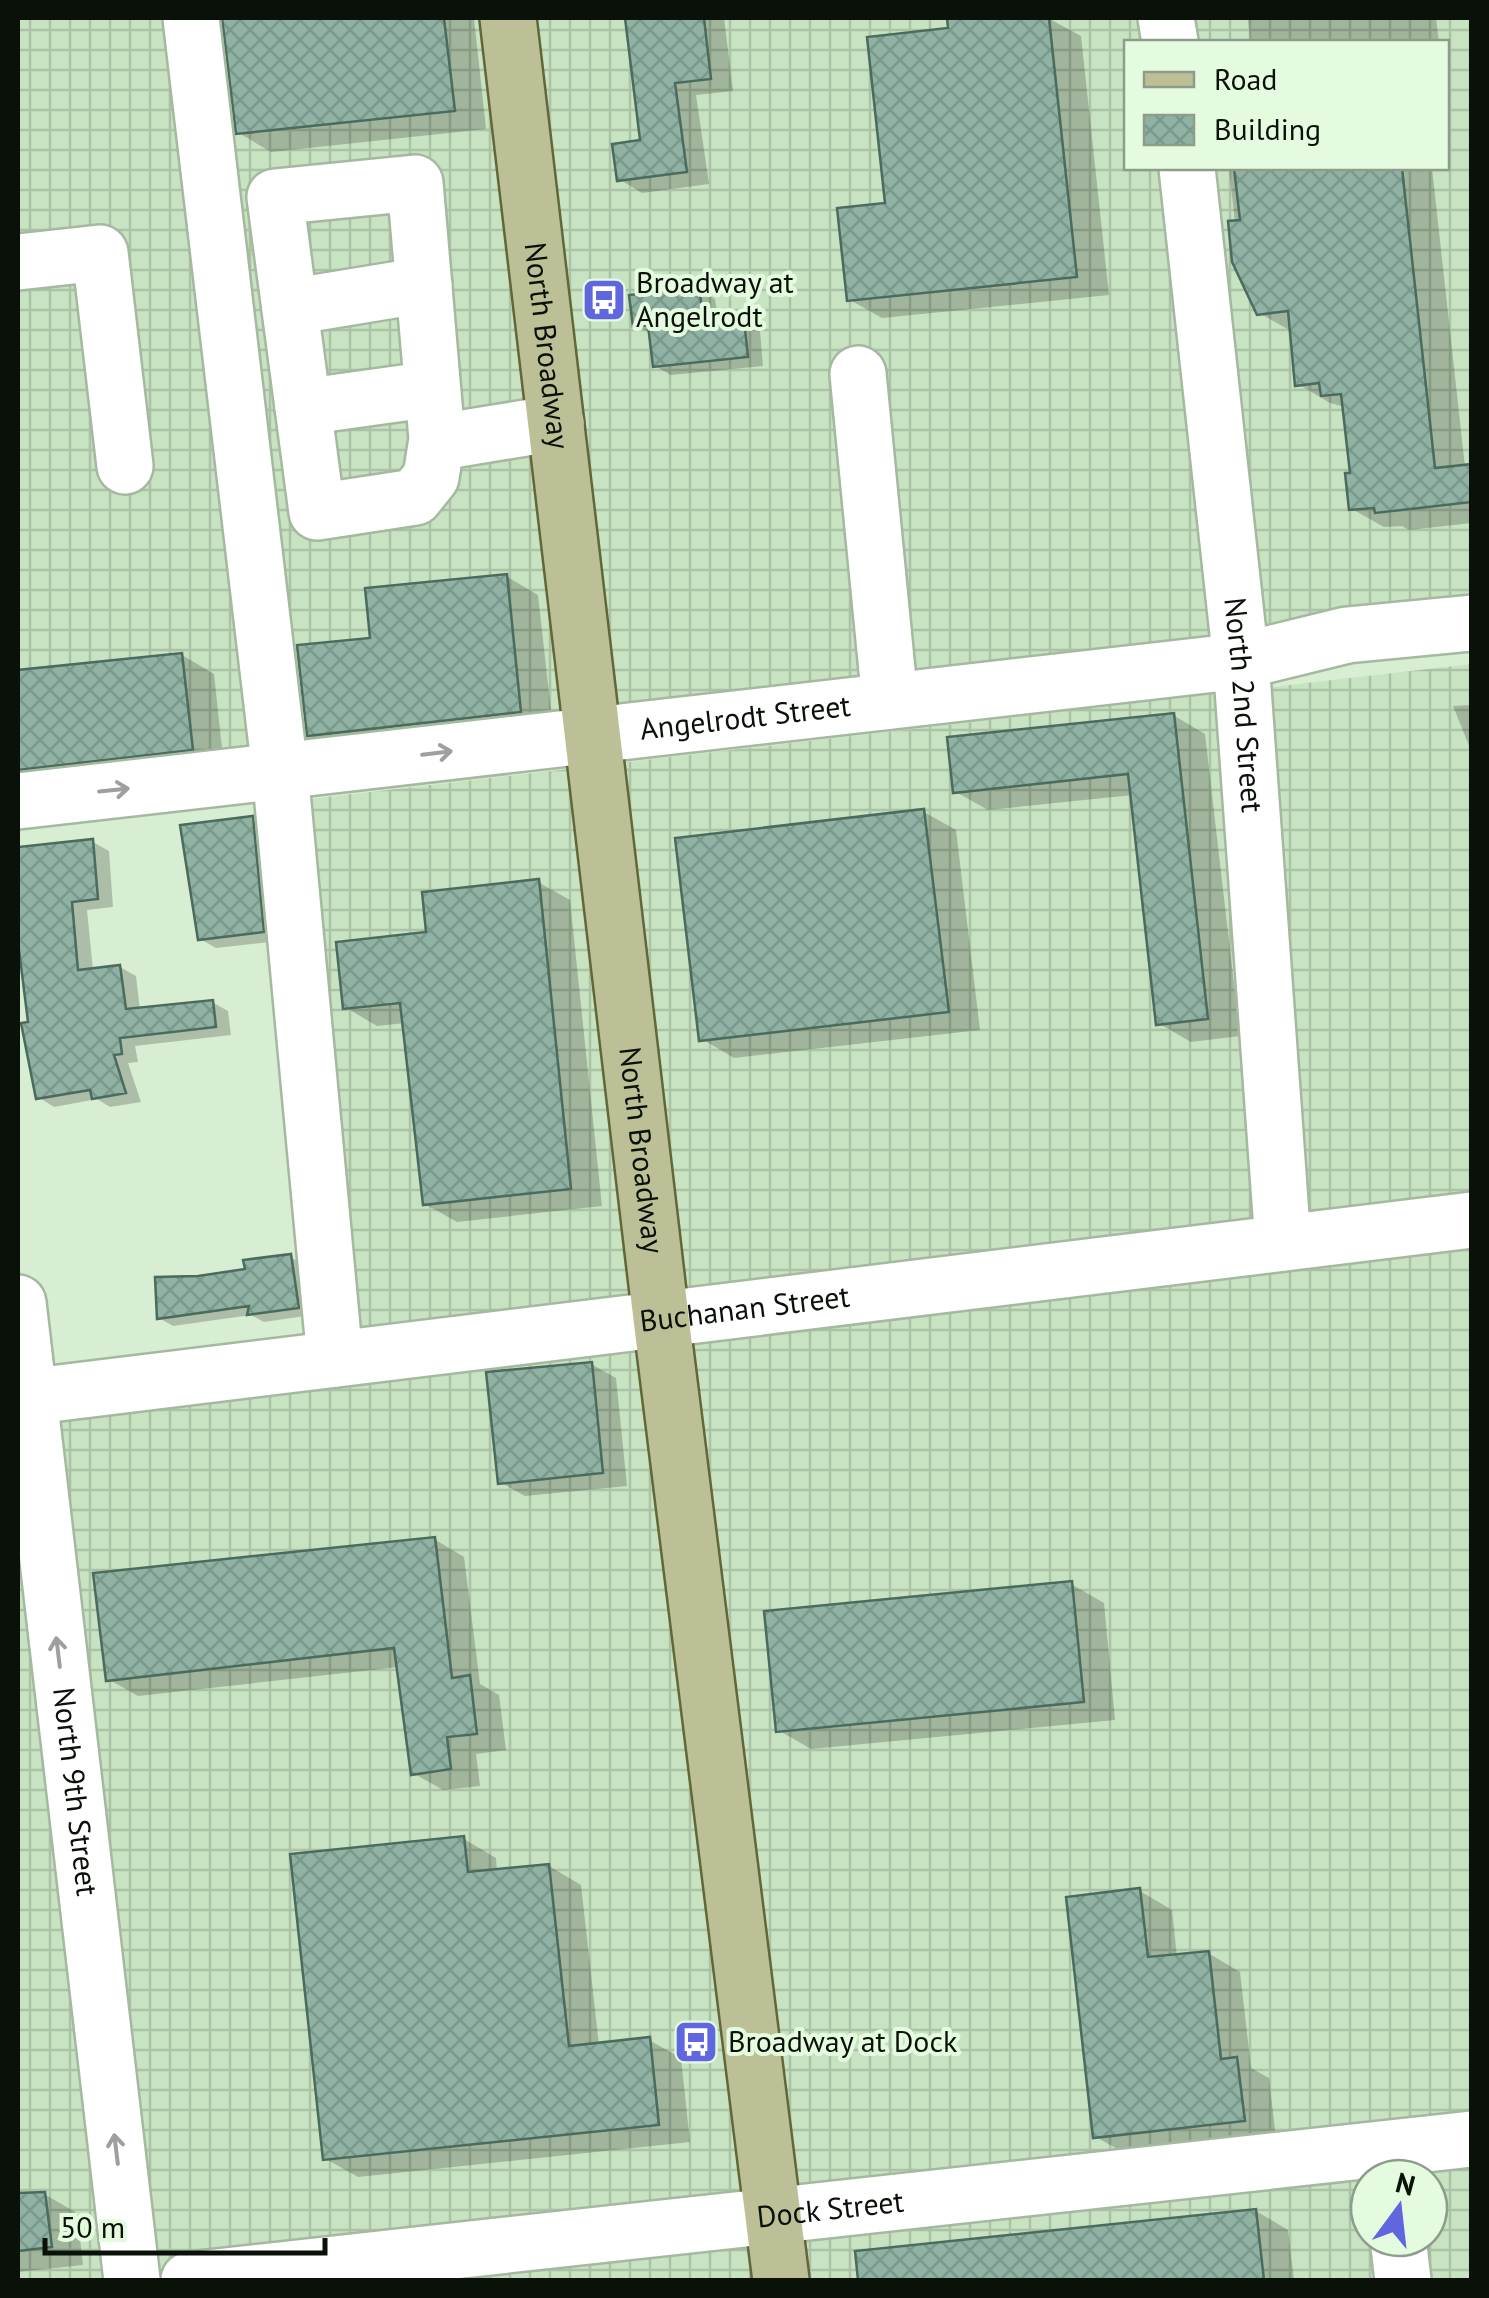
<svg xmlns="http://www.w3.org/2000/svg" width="1489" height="2298" viewBox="0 0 1489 2298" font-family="'PT Sans',sans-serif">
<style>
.industrial{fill:url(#industrial-grid);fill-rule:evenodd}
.shadow{fill:#0003}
.building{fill:url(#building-cross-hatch);stroke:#4b6b5d;stroke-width:2.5}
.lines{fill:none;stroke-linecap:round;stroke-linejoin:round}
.minor-casing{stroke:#a4b99f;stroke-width:60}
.major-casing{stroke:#626737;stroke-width:60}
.minor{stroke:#fff;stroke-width:55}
.major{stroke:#bdc096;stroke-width:55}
.oneway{stroke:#9da09c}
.labels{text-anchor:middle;stroke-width:8;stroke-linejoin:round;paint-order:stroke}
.poi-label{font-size:30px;fill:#0a1108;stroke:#e5fbe0;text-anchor:start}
.street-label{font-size:30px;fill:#0a1108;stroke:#e5fbe0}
</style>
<defs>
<pattern id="industrial-grid" width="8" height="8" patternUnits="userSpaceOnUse" patternTransform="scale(2.5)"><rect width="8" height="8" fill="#c8e3c2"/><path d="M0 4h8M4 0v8" fill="none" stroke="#aac2a5"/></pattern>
<pattern id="building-cross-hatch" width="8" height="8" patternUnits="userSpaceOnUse" patternTransform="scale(2.5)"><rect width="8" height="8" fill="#8fb2a3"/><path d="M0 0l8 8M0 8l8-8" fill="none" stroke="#7a988b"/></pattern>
</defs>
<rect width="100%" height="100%" fill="#d8eed3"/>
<path class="industrial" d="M18,18H182L261,761L18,790Z
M206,18H1471V620L287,759ZM1126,42H1446V168H1126Z
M1471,664V2280H18V1411L356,1371L292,801ZM1369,2178H1429V2238H1369Z"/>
<path class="shadow" d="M224,18H474L486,129L271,152L239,133Z
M628,18H724L733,91L696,95L709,184L642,193L619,179L643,142Z
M949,18H1048L1081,36L1109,295L882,318L850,300L888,205L951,30Z
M1248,18H1436L1439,42H1250Z
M1229,168H1432L1465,467L1472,468V523L1409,530L1402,526L1384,527L1352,509L1353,475L1345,407L1330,403L1298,384L1293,332L1259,313L1235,223Z
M699,289L715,299L719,324L744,322L760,331L763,366L671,375L655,366L652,335L636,325Z
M506,576L538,595L553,729L342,754L310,735L373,640Z
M182,655L214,674L224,767L18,781V672Z
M1472,705V753L1453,706Z
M1173,715L1205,734L1240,1036L1191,1042L1158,1023L1133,795L988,810L956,792Z
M924,812L956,830L980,1030L734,1058L702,1039Z
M252,818L268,828L279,941L216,948L200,939Z
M93,842L109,851L113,907L87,910L93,970L120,967L136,976L140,1010L212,1002L228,1011L231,1035L135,1046L138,1062L128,1063L141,1102L110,1107L97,1099L54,1107L38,1097L18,926V849Z
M538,882L570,900L602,1206L457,1222L425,1204L405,1023L377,1026L345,1007L429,934Z
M290,1257L305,1265L312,1315L264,1322L251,1315L173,1326L159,1318L247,1271Z
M591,1364L616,1378L627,1486L525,1496L500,1482Z
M434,1539L464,1557L480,1684L499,1695L506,1750L476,1754L480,1786L443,1790L413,1773L399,1667L138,1696L108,1679Z
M1071,1584L1104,1603L1115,1720L811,1749L778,1730Z
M464,1839L496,1858L497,1872L549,1866L581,1885L599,2045L649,2040L681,2058L690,2142L358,2177L326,2159Z
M1140,1891L1172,1910L1177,1957L1208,1953L1240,1972L1251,2068L1269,2078L1276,2138L1128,2155L1096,2137Z
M44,2194L77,2213L83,2265L18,2272V2196Z
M1256,2211L1288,2230L1294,2280H860L857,2253Z"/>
<path class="building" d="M222,18H444L455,111L236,134Z
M625,18H704L711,79L675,83L687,172L617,181L612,144L640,140Z
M947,18H1049L1077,277L847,301L837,208L885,203L867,37L948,28Z
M1234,168H1402L1435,468L1472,464V502L1375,513L1374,508L1349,510L1345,473H1350L1341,394L1321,396L1319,383L1295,386L1288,311L1257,315L1232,262L1228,221L1240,220Z
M699,287L704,323L744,319L748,357L653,367L648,325L633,327L629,295Z
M507,574L521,712L307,736L297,645L370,638L365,588Z
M182,653L193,750L18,770V670Z
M1174,713L1208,1019L1156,1025L1128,774L953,793L947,737Z
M924,809L949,1012L699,1041L675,838Z
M253,816L264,932L198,940L180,825Z
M93,839L98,899L72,902L78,970L120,965L126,1009L213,1000L216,1027L120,1038L122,1054L114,1055L126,1093L92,1099L90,1090L36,1099L21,1023L28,1022L18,942V847Z
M539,879L571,1189L423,1205L400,1003L343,1009L336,942L426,932L422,892Z
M291,1254L299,1308L247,1315L249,1306L157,1319L155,1277L198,1276L245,1269L243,1260Z
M592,1362L603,1473L498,1484L486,1372Z
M435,1537L452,1678L470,1675L477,1734L447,1737L451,1769L411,1775L394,1648L106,1681L93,1573Z
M1072,1581L1084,1702L776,1732L764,1611Z
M464,1836L468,1872L549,1864L569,2046L650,2037L659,2125L323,2160L290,1854Z
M1140,1888L1148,1957L1209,1951L1221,2059L1237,2057L1245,2121L1093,2138L1066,1897Z
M45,2192L52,2247L18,2251V2193Z
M1256,2209L1264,2280H858L855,2251Z"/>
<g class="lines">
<defs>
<g id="minor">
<path d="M191,18L280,771L335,1359"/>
<path d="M1166,18L1170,42"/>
<path id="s1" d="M1187,168L1241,661L1283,1243"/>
<path d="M18,262L100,253L125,466"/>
<path d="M290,307L424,285"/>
<path d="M858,374L890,701"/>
<path d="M303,407L432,389"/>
<path d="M437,439L415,183L275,197L317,512L415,497L431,477L437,439H458L556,423"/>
<path id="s2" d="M18,801L1241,661L1347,635L1472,623"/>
<path id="s3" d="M18,1303L132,2280"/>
<path id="s4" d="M18,1398L1472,1220"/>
<path d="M1398,2238L1403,2280"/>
<path id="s5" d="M189,2280L1472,2139"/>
</g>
<g id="major">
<path id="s6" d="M508,18L661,1318L781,2280"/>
</g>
</defs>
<use href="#minor" class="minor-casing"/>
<use href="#major" class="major-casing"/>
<use href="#minor" class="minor"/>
<use href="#major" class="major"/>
</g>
<defs><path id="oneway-shaft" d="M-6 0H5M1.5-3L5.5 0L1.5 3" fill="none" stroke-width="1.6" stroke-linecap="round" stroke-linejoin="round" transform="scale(2.5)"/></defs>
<g class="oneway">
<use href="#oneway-shaft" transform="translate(437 753) rotate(-7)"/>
<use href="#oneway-shaft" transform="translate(114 790) rotate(-6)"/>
<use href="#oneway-shaft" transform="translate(58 1652) rotate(-97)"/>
<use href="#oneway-shaft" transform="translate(116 2149) rotate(-97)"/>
</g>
<defs>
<symbol id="bus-square" viewBox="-11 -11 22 22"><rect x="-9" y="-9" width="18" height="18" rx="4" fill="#6066de" stroke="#e5fbe0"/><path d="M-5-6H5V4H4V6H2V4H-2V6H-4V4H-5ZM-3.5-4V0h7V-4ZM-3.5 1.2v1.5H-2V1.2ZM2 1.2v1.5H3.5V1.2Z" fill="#fff"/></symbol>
</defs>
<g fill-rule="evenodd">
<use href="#bus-square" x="579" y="275" width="50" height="50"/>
<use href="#bus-square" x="671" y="2017" width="50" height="50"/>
</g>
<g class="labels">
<g class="poi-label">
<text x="636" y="293">Broadway at<tspan x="636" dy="34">Angelrodt</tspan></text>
<text x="728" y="2052">Broadway at Dock</text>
</g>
<g class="street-label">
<text dy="10" stroke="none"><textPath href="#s6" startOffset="330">North Broadway</textPath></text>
<text dy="10" stroke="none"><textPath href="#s1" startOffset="540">North 2nd Street</textPath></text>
<text dy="10" stroke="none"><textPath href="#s2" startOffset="732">Angelrodt Street</textPath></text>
<text dy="10" stroke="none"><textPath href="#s6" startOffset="1140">North Broadway</textPath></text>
<text dy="10" stroke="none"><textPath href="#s4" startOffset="732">Buchanan Street</textPath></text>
<text dy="10" stroke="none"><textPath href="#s3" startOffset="492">North 9th Street</textPath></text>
<text dy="10" stroke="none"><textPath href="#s5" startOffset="645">Dock Street</textPath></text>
</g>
</g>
<rect width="1489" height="2298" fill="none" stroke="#0a1108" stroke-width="40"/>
<rect x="1124" y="40" width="325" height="130" fill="#e5fbe0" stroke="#8d9d8a" stroke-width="2.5"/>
<rect x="1144" y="72" width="50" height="15" fill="#bdc096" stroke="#8d9d8a" stroke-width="2.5"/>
<text x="1214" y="90" font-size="30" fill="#0a1108">Road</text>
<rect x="1144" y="115" width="50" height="30" fill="url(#building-cross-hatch)" stroke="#8d9d8a" stroke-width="2.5"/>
<text x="1214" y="140" font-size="30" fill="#0a1108">Building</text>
<g transform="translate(1399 2208) rotate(15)"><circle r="48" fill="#e5fbe0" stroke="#8d9d8a" stroke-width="2.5"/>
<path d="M0-8L18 38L0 25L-18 38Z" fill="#6066de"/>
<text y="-15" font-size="28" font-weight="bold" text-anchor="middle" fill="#0a1108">N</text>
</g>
<path d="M45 2238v15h280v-15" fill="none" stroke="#0a1108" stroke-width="5"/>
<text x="60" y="2238" font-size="30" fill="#0a1108" stroke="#e5fbe0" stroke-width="8" paint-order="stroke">50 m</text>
</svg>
